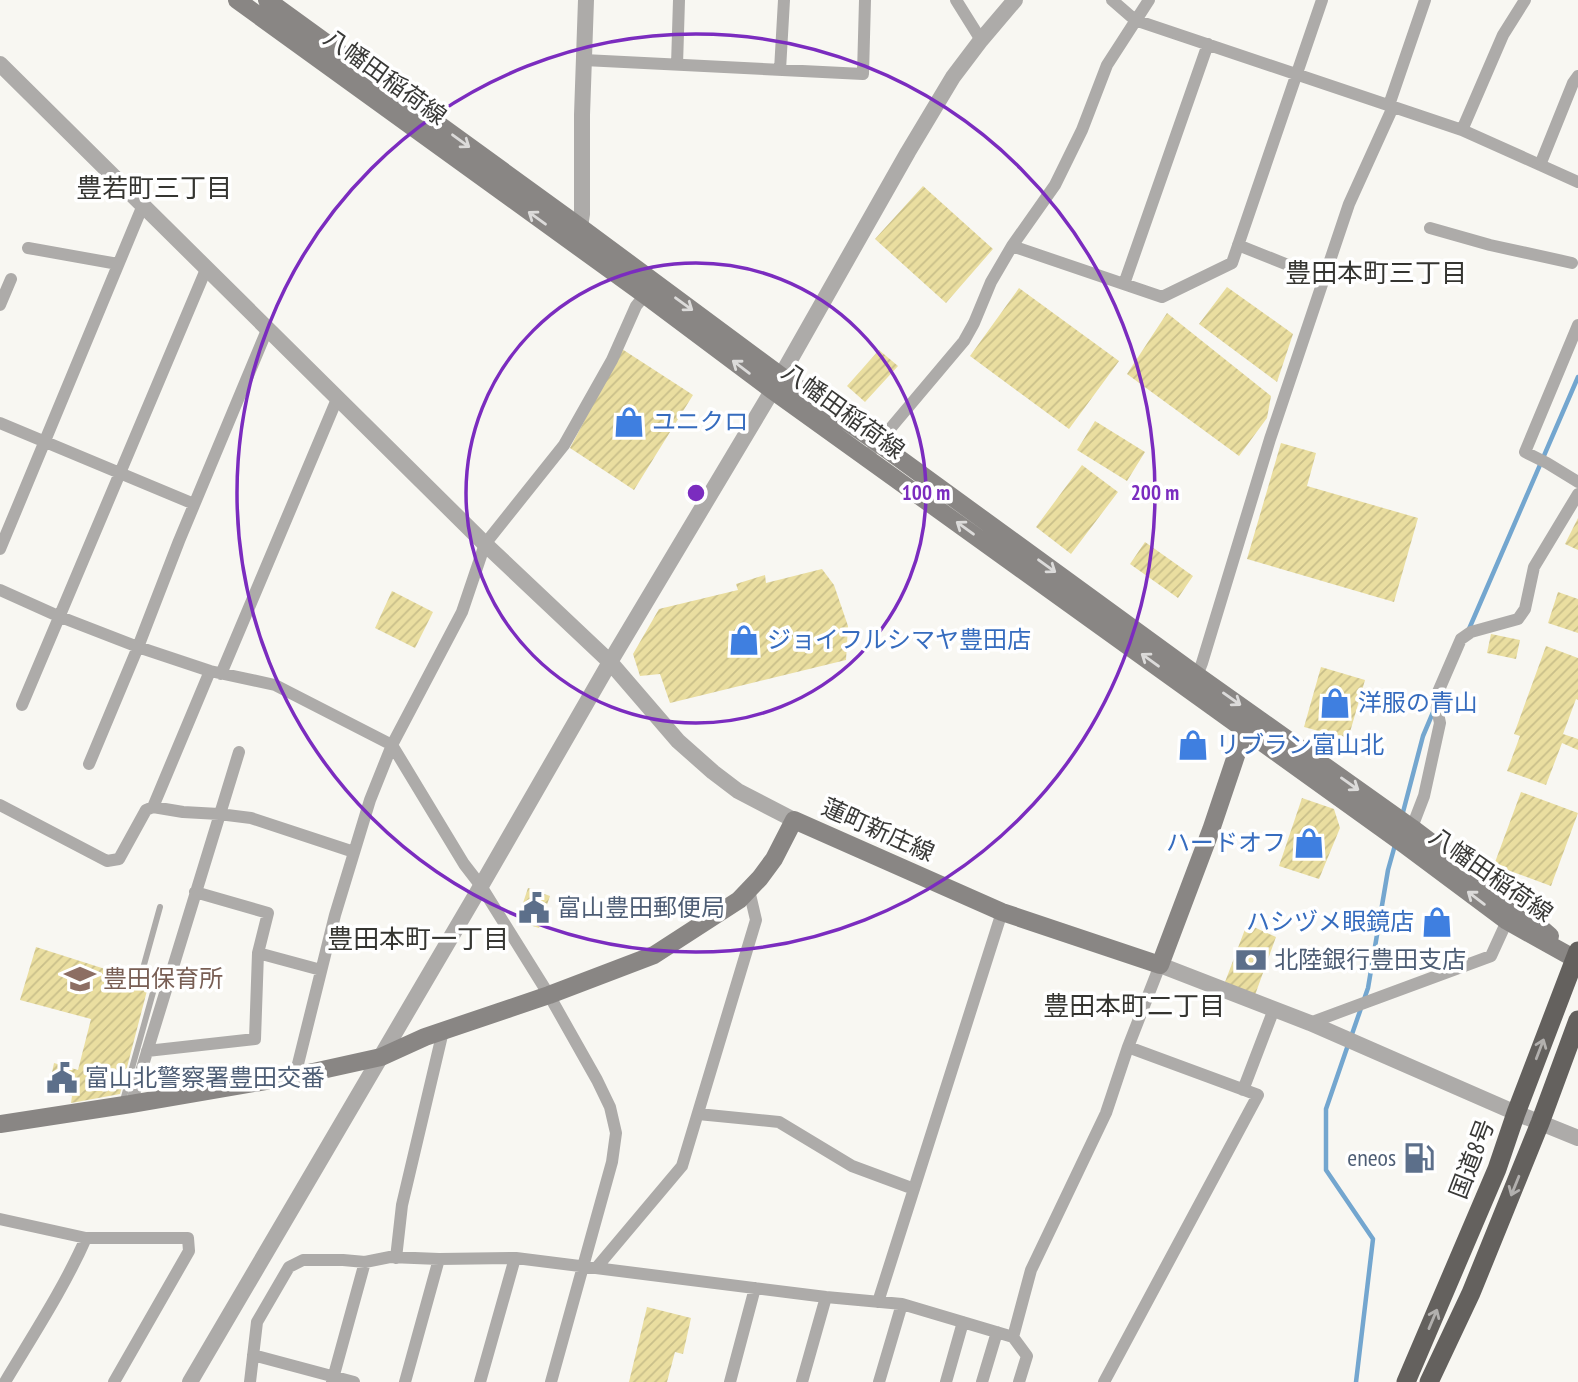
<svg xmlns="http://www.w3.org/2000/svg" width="1578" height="1382" viewBox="0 0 1578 1382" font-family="'PT Sans Narrow','Noto Sans JP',sans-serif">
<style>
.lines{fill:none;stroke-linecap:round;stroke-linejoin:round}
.stream{stroke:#73a6cf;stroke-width:4.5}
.building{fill:url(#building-hatch)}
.service{stroke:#adaba9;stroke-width:6}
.minor{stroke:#adaba9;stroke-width:12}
.tertiary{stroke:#adaba9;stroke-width:16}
.secondary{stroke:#898684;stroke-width:18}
.trunk{stroke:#64615e;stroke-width:19}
.oneway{stroke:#dcdbda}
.oneway2{stroke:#b2b0ae}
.ring{fill:none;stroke:#7b2cbf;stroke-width:3.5}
.labels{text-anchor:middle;stroke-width:7;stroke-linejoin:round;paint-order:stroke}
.street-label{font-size:24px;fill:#393937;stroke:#fff}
.shop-label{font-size:24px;fill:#366cbe;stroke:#fff;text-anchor:start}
.service-label{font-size:24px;fill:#4e5e75;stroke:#fff;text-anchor:start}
.education-label{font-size:24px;fill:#785e54;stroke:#fff;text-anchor:start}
.neighbourhood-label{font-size:26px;fill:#353531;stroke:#fff}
.centre{fill:#7b2cbf;stroke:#fff;stroke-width:3.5}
.ring-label{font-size:21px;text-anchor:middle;font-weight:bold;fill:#7b2cbf;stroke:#fff;stroke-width:7;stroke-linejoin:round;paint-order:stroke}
</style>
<defs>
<pattern id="building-hatch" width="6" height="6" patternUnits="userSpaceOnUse" patternTransform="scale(1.75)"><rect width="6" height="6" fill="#eadea0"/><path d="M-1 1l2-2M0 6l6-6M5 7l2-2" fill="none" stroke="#c9bf8a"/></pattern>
</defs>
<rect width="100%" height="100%" fill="#f8f7f2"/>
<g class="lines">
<path class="stream" d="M1469,629L1578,377
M1402,816L1423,736L1434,710
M1351,1037L1368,988L1388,870L1395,845
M1348,1045L1326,1109V1170L1373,1239L1356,1382"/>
</g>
<path class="building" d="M923,186L993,249L946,303L875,239Z
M1227,287L1293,334L1277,382L1199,324Z
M1019,288L1119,361L1069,429L970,356Z
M1167,313L1271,396L1267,418L1239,456L1127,374Z
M622,349L693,395L634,490L570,448Z
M879,350L898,366L865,402L847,386Z
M1095,421L1145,452L1127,481L1077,450Z
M1281,443L1316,453L1307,486L1418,518L1394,602L1247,559Z
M1082,465L1118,492L1071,554L1036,527Z
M1578,518V550L1565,544Z
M1145,542L1193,576L1178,598L1130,564Z
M822,569L834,585L848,626L846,660L670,703L660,674L640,676L633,654L659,609L738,590L736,584L765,575L766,583Z
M392,591L433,612L415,648L375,628Z
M1558,592L1578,599V633L1548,623Z
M1491,634L1520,640L1516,659L1487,653Z
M1546,646L1578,658V700L1576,699L1563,734L1578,739V750L1562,743L1546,785L1507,771L1520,736L1514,734Z
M1321,667L1365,680L1348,739L1304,727Z
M1521,792L1578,813L1551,886L1494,865Z
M1302,798L1334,809L1340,828L1319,879L1279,866Z
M528,888L550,896L539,928L517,921Z
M1247,924L1276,937L1255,995L1225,982Z
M36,947L149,983L120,1094L71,1103L72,1096L48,1092L54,1063L78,1070L91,1019L20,1000Z
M647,1307L691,1318L683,1354L675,1352L667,1382H629Z"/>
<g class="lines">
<path class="service" d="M122,1104L157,978L142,972L160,907"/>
<path class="minor" d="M956,0L981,40
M1112,0L1135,20L1462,130L1578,182
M584,60L863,74L865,0
M677,65L679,0
M780,70L784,0
M1389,105L1425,0
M1462,130L1503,35L1525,0
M1540,165L1573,83L1578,76
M1430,228L1490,245L1572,263
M1238,245L1323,279
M1012,246L1162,297L1232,263L1322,0
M28,248L118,264
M1124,284L1208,44
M0,305L11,279
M1578,325L1525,452L1547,463L1578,482
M0,423L194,504
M873,449L964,341L974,323L991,282L1012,246L1055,185L1082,130L1107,65L1149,0
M0,549L143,205
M0,590L58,616L138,647L210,671L275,685L392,745L464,864L481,886L549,995L597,1080L610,1107L616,1133L612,1162L551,1382
M221,674L337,399
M1194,683L1202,663L1270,439L1349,204L1393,107
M22,705L207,267
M89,764L138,647L179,541L267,330
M0,805L107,861L119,859L146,810L153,807L183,812L219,814L251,818L354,852
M153,807L210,671
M1409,835L1424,796L1440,723L1435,699L1461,639L1471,632L1518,619L1525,609L1534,567L1578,494
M258,953L321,970
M1310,1023L1491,956L1507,921
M147,1051L255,1039L258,953L268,913L195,892
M295,1076L335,915L370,800L392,745L462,612L485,544L564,445L612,360L636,306L649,290
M1243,1090L1274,1009
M131,1104L239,752
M698,1114L779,1122L852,1166L914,1189
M0,1219L86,1238
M396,1258L402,1205L443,1031
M597,1267L682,1166L756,920L749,890
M878,1302L1002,912
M1013,1337L1031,1270L1106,1113L1128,1047L1160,965
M253,1355L354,1382
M5,1382C33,1335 64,1288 86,1238H188L189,1251L114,1382
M250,1382L257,1322L289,1267L303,1260H343L365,1262L390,1257L439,1259L516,1258L826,1297L902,1304L1013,1337L1027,1356L1019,1382
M332,1382L365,1262
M405,1382L439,1259
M480,1382L515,1258
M730,1382L755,1288
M802,1382L826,1297
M879,1382L902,1304
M946,1382L963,1322
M982,1382L997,1332
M1104,1382L1258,1095L1128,1047"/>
<path class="tertiary" d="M0,64L485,544L610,662L678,741L713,772L738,791L794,820
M575,238L580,227L582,214V115L586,0
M1160,965L1310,1023L1516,1113L1578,1138
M190,1382L481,886L610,662L781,376L908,152L953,77L981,40L1015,0"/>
<path class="secondary" d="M237,0L645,295L772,390L1405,845L1507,921L1575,959
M267,0L580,227L781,376L878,443L1198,676L1412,828L1518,908L1550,936
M0,1124L131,1104L295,1076L381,1057L425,1037L549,995L654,955L739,900L760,878L774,859L794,820L1002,912L1160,965L1211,830L1245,729L1251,721"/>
<path class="trunk" d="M1406,1382L1497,1169L1516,1113L1578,951
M1429,1382L1471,1293L1540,1123L1578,1020"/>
</g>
<defs><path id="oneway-shaft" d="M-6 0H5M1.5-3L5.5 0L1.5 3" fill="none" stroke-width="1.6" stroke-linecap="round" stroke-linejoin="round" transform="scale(1.75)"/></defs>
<g class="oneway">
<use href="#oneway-shaft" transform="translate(461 141) rotate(36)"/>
<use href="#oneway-shaft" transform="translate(537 218) rotate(-144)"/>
<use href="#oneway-shaft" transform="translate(684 304) rotate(36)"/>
<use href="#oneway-shaft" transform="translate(741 367) rotate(-143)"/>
<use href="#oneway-shaft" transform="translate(965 528) rotate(-144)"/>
<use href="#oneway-shaft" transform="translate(1047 566) rotate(36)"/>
<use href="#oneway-shaft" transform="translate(1150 660) rotate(-144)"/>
<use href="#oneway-shaft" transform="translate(1232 699) rotate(35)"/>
<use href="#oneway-shaft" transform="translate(1350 784) rotate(35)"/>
<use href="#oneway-shaft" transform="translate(1476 898) rotate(-143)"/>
</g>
<g class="oneway2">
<use href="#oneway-shaft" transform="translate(1540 1049) rotate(-69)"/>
<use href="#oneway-shaft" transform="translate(1515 1186) rotate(112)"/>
<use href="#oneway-shaft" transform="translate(1433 1319) rotate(-67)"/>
</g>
<g class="ring">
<circle cx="696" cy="493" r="230"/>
<circle cx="696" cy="493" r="459"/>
</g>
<defs>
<symbol id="shop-bare" viewBox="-9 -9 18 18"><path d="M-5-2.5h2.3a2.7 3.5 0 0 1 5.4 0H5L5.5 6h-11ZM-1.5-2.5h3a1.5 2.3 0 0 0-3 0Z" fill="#3f7fe0" stroke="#fff" stroke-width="2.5" paint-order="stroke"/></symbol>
<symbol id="civic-bare" viewBox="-9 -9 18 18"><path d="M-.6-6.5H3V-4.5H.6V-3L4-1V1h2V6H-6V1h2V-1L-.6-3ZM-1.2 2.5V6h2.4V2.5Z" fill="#5c6f8a" stroke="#fff" stroke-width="2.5" paint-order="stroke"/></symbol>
<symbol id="bank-bare" viewBox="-9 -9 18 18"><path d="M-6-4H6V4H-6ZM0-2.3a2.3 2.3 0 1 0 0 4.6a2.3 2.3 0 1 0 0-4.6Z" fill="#5c6f8a" stroke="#fff" stroke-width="2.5" paint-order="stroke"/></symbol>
<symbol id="school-bare" viewBox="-9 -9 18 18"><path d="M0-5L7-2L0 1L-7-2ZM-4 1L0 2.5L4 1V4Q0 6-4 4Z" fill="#8d6e63" stroke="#fff" stroke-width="2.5" paint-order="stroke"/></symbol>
<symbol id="fuel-bare" viewBox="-9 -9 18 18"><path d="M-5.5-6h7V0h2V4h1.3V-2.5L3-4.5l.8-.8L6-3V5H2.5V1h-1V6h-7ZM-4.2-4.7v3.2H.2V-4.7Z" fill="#5c6f8a" stroke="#fff" stroke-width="2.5" paint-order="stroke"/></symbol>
</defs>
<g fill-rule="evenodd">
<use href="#shop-bare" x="607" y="400" width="44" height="44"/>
<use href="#shop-bare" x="722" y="618" width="44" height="44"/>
<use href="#shop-bare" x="1313" y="681" width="44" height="44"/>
<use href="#shop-bare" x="1171" y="723" width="44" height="44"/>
<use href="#shop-bare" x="1287" y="821" width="44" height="44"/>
<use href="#civic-bare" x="512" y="886" width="44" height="44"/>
<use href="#shop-bare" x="1415" y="900" width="44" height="44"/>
<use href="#bank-bare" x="1229" y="938" width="44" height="44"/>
<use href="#school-bare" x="58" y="957" width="44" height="44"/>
<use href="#civic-bare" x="40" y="1056" width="44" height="44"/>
<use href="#fuel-bare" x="1397" y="1136" width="44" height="44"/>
</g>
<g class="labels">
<g class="street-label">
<text transform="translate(385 77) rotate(36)" y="8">八幡田稲荷線</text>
<text transform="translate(843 411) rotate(36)" y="8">八幡田稲荷線</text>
<text transform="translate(878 830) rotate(24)" y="8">蓮町新庄線</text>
<text transform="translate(1491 875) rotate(35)" y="8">八幡田稲荷線</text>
<text transform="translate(1472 1159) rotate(-69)" y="8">国道8号</text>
</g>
<g class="shop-label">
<text x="652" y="430">ユニクロ</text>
<text x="767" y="648">ジョイフルシマヤ豊田店</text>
<text x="1358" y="711">洋服の青山</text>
<text x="1216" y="753">リブラン富山北</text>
<text x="1286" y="851" text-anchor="end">ハードオフ</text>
<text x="1414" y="930" text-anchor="end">ハシヅメ眼鏡店</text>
</g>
<g class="service-label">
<text x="557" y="916">富山豊田郵便局</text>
<text x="1274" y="968">北陸銀行豊田支店</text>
<text x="85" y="1086">富山北警察署豊田交番</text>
<text x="1396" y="1166" text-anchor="end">eneos</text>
</g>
<g class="education-label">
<text x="103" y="987">豊田保育所</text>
</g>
<g class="neighbourhood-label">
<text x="154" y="197">豊若町三丁目</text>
<text x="1376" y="282">豊田本町三丁目</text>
<text x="418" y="948">豊田本町一丁目</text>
<text x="1134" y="1015">豊田本町二丁目</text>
</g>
</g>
<circle cx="696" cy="493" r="10" class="centre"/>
<g class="ring-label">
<text x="926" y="500">100 m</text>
<text x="1155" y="500">200 m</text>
</g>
</svg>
